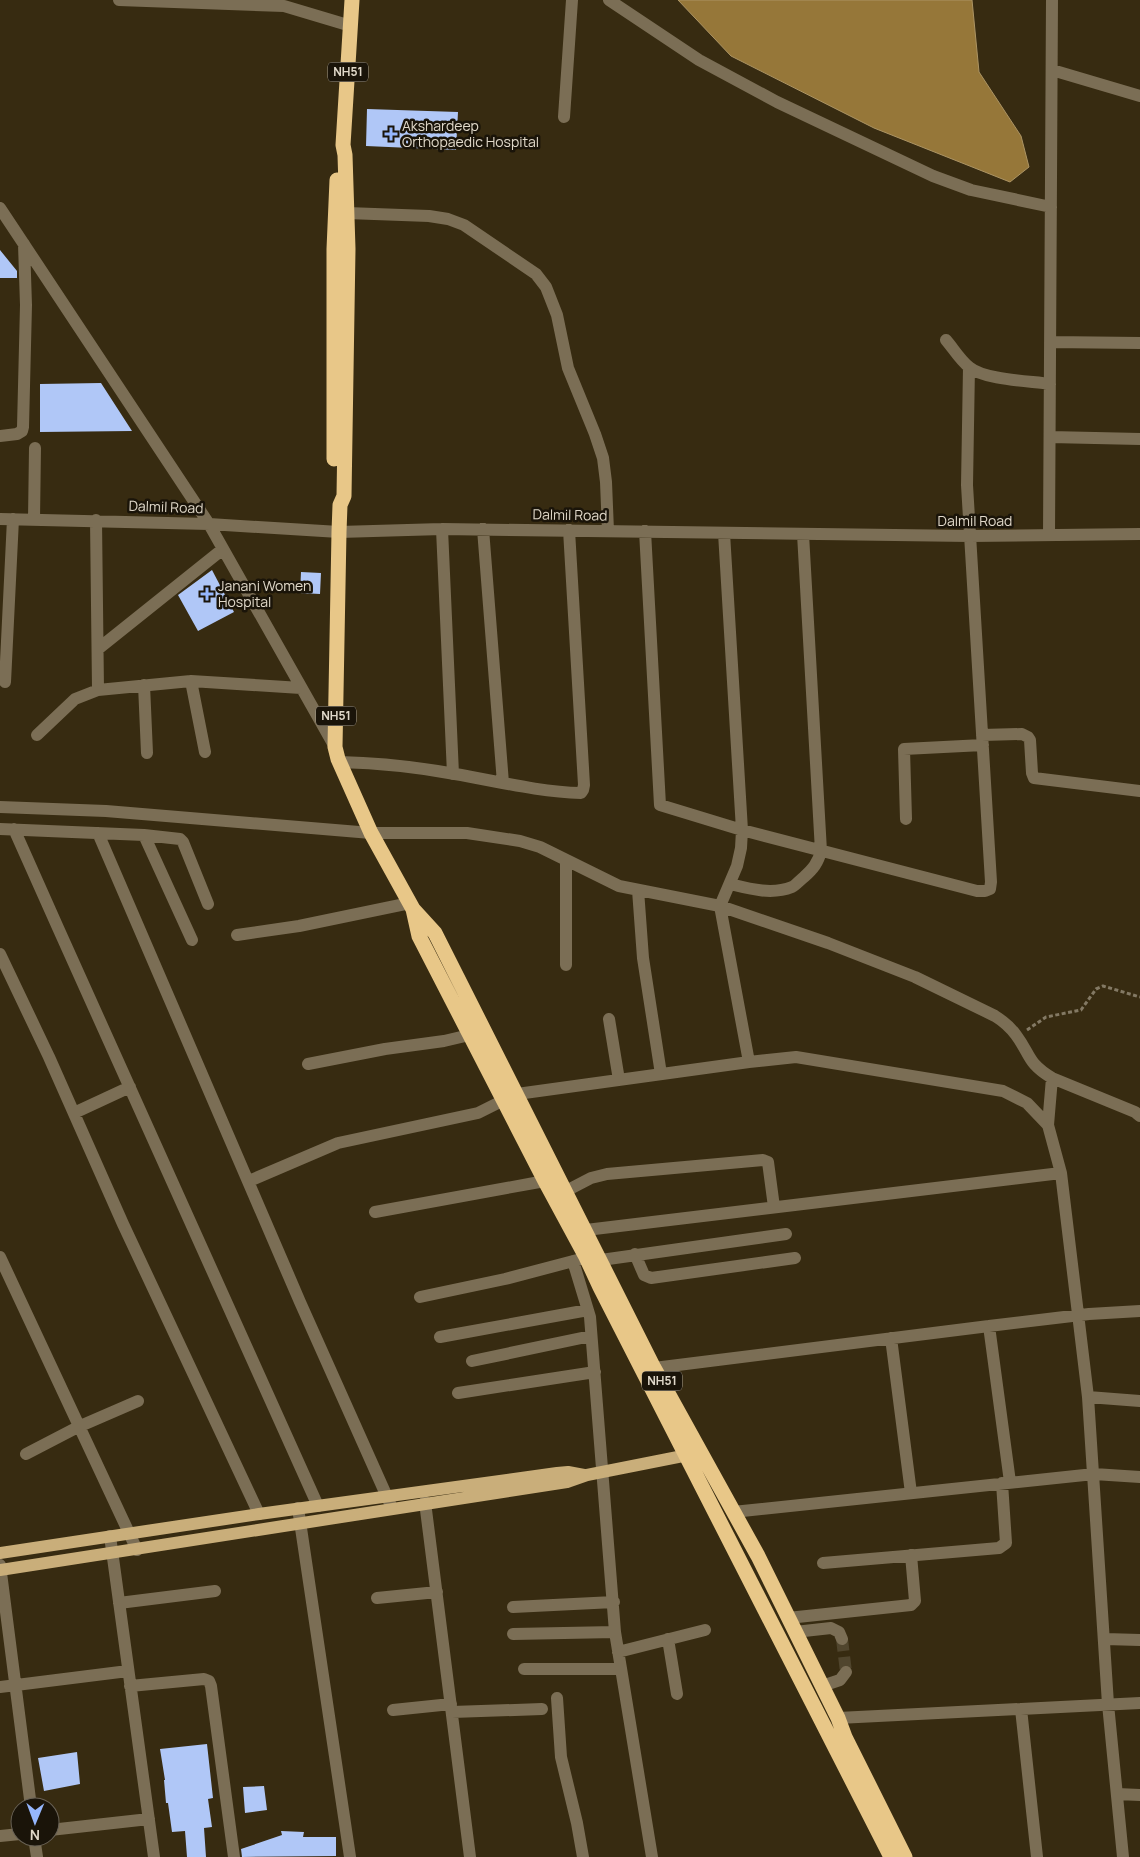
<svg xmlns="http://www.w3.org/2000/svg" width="1140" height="1857" viewBox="0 0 1140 1857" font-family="Manrope,sans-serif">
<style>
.water{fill:#967739;stroke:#ac9464}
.building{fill:#b0c7f7}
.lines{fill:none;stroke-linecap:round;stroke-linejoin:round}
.minor-tunnel{stroke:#50452d;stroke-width:12;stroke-dasharray:12 6;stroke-linecap:butt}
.path{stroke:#837964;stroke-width:3;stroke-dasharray:4 2.5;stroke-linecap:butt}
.minor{stroke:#7b6e55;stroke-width:12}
.major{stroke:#c9ae7a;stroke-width:12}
.highway{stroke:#e8c788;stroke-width:15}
.poi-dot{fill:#95b6fd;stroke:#1a1409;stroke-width:2}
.labels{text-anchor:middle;stroke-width:5;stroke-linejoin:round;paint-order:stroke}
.shield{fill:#1a1409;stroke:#a59d8f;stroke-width:1}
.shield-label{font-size:12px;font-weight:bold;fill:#e0d8c9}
.poi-label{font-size:14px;fill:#e0d8c9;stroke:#1a1409;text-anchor:start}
.street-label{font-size:14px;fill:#e0d8c9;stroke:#1a1409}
</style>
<rect width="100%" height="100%" fill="#372b11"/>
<path class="water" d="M678,0H972L979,72L1021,136L1029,167L1010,182L874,128L731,56Z"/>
<path class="building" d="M367,109L458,112L456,150L366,146Z
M0,250L17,271V278H0Z
M101,383L132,431L40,432V384Z
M212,570L234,612L198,631L178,595Z
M301,572L321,573L320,594L300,593Z
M207,1744L213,1798L208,1799L212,1827L204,1828L206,1857H187L185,1831L172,1832L168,1803H166L164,1780H165L160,1749Z
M77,1752L80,1784L44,1791L38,1758Z
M264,1786L267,1810L245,1813L243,1787Z
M281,1831L304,1832L303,1837H336V1856L242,1857L241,1849L282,1835Z"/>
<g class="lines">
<path class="minor-tunnel" d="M842,1639L846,1672"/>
<path class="path" d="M1027,1030L1046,1017L1081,1010L1096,989L1103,986L1140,997"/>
<path class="minor" d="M119,0L284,6L351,26
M609,0L699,60L777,102L933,176L971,190L1051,207
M1052,70L1140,96
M564,117L572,0
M0,208L209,524L335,747
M347,213L429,216L448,219L464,225L536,274L546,287L557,315L568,368L595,434L603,458L606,482L608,531
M946,340C953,348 960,360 969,367C984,380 1030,381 1050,384
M1050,342L1140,343
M0,436L17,434L22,431L23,427L26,305L24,244
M1050,437L1140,439
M0,519L209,524L339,532L442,529L970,536L1140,534
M34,519L35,448
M96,520L98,690
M442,529L453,774
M483,529L503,783
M645,531L660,805L742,830L977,891H985L990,889L991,882L967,485L969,367
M724,533L742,830L741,848L737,866L720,906L749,1062
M1049,535L1052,0
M98,649L223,549
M191,681L205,752
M5,682L13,519
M144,685L147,753
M37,735L75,699L98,690L191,681L301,688
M982,735L1022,734L1028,737L1030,740L1032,773L1034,778L1140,791
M340,762C378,763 417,767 455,774C496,781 539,792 581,793L583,790L584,785L569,530
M0,807L106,811L371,833H467L520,841L540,847L619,886L720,906L828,943L915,977L995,1016C1003,1021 1010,1027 1016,1035C1031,1055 1027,1063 1052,1078L1135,1112L1140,1116
M906,819L904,749L983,745
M0,829L144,835L180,839L183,842L208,904
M14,829C114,1055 218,1279 318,1506
M98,833L300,1302L392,1508
M144,835L192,940
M566,860V965
M730,884C750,889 772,895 792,887C796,885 800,880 804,877C813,869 818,863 821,851L803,534
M638,890L643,958L661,1074
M237,935L299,926L410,903
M0,954L49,1057L123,1224L259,1514
M609,1019L619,1080
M308,1064L385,1049L444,1041L478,1033
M517,1094L749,1062L796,1057L1003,1091L1027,1103L1048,1125L1061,1173L1088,1397L1108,1704L1123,1857
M74,1113L130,1087
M1048,1125L1052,1078
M249,1181L338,1143L478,1113L504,1100
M566,1191L591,1178L607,1174L763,1160L768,1162L774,1207
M375,1212L545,1181
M586,1230L1061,1173
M635,1254L644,1275L651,1278L795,1258
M0,1257L137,1550
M601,1260L786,1234
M573,1261L590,1317L615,1632L652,1857
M420,1297L505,1279L581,1259
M989,1326L1010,1482
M440,1337L588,1310
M891,1338L911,1493
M472,1361L591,1336
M646,1369L989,1326L1089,1314L1140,1311
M458,1393L595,1372
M1088,1397L1140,1401
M26,1454L78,1427L138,1401
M425,1502L470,1857
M298,1508L350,1857
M733,1512L1094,1474L1140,1477
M110,1536L154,1857
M823,1563L999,1548L1006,1543L1002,1483
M0,1565L31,1807
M377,1598L437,1592
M119,1603L215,1591
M513,1607L614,1602
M788,1618L911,1605L915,1601L911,1555
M795,1632L831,1628L839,1632L842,1639
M513,1634L615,1632
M668,1639L677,1694
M1105,1639L1140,1640
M618,1652L705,1630
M524,1669H621
M130,1686L204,1679L209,1681L211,1686L234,1857
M822,1686L840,1680L846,1672
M0,1687L128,1671
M557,1698L561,1757L577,1823L583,1857
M1021,1709L1037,1857
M393,1710L451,1704
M452,1712L542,1709
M838,1718L1140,1703
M1117,1794L1140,1795
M50,1830L149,1819
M0,1836L20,1834
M34,1837L37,1857"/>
<path class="major" d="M0,1553L259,1514L557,1473L568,1472L584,1475
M0,1570C189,1542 378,1510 567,1482L587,1475L693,1454"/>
<path class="highway" d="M352,0L343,145L345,155L348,249L344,496L340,505L339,532L335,747L338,759L371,833L413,909L419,936L545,1181L586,1257L600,1287L891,1857
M334,459V249L337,180
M414,910L435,933L654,1368L758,1556L838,1718L845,1737L905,1857"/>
</g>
<g class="poi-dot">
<path d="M388.5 126.5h5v5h5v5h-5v5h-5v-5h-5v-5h5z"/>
<path d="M204.5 586.5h5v5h5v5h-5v5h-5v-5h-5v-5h5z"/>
</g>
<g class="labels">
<g class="shield">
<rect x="328" y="62.5" width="40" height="19" rx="4"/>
<rect x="316" y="706.5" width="40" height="19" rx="4"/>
<rect x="642" y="1371.5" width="40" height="19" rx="4"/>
</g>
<g class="shield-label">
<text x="348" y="76">NH51</text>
<text x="336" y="720">NH51</text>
<text x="662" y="1385">NH51</text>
</g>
<g class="poi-label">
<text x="402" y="131">Akshardeep<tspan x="402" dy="16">Orthopaedic Hospital</tspan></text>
<text x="218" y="591">Janani Women<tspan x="218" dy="16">Hospital</tspan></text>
</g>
<g class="street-label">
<text transform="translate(166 507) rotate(2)" y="5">Dalmil Road</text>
<text transform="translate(570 515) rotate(1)" y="5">Dalmil Road</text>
<text x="975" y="526">Dalmil Road</text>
</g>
</g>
<g transform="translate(35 1822) rotate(181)"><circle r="24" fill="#1a1409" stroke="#696256"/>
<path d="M0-4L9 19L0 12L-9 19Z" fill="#95b6fd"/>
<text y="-8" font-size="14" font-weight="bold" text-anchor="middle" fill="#e0d8c9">N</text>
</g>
</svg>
